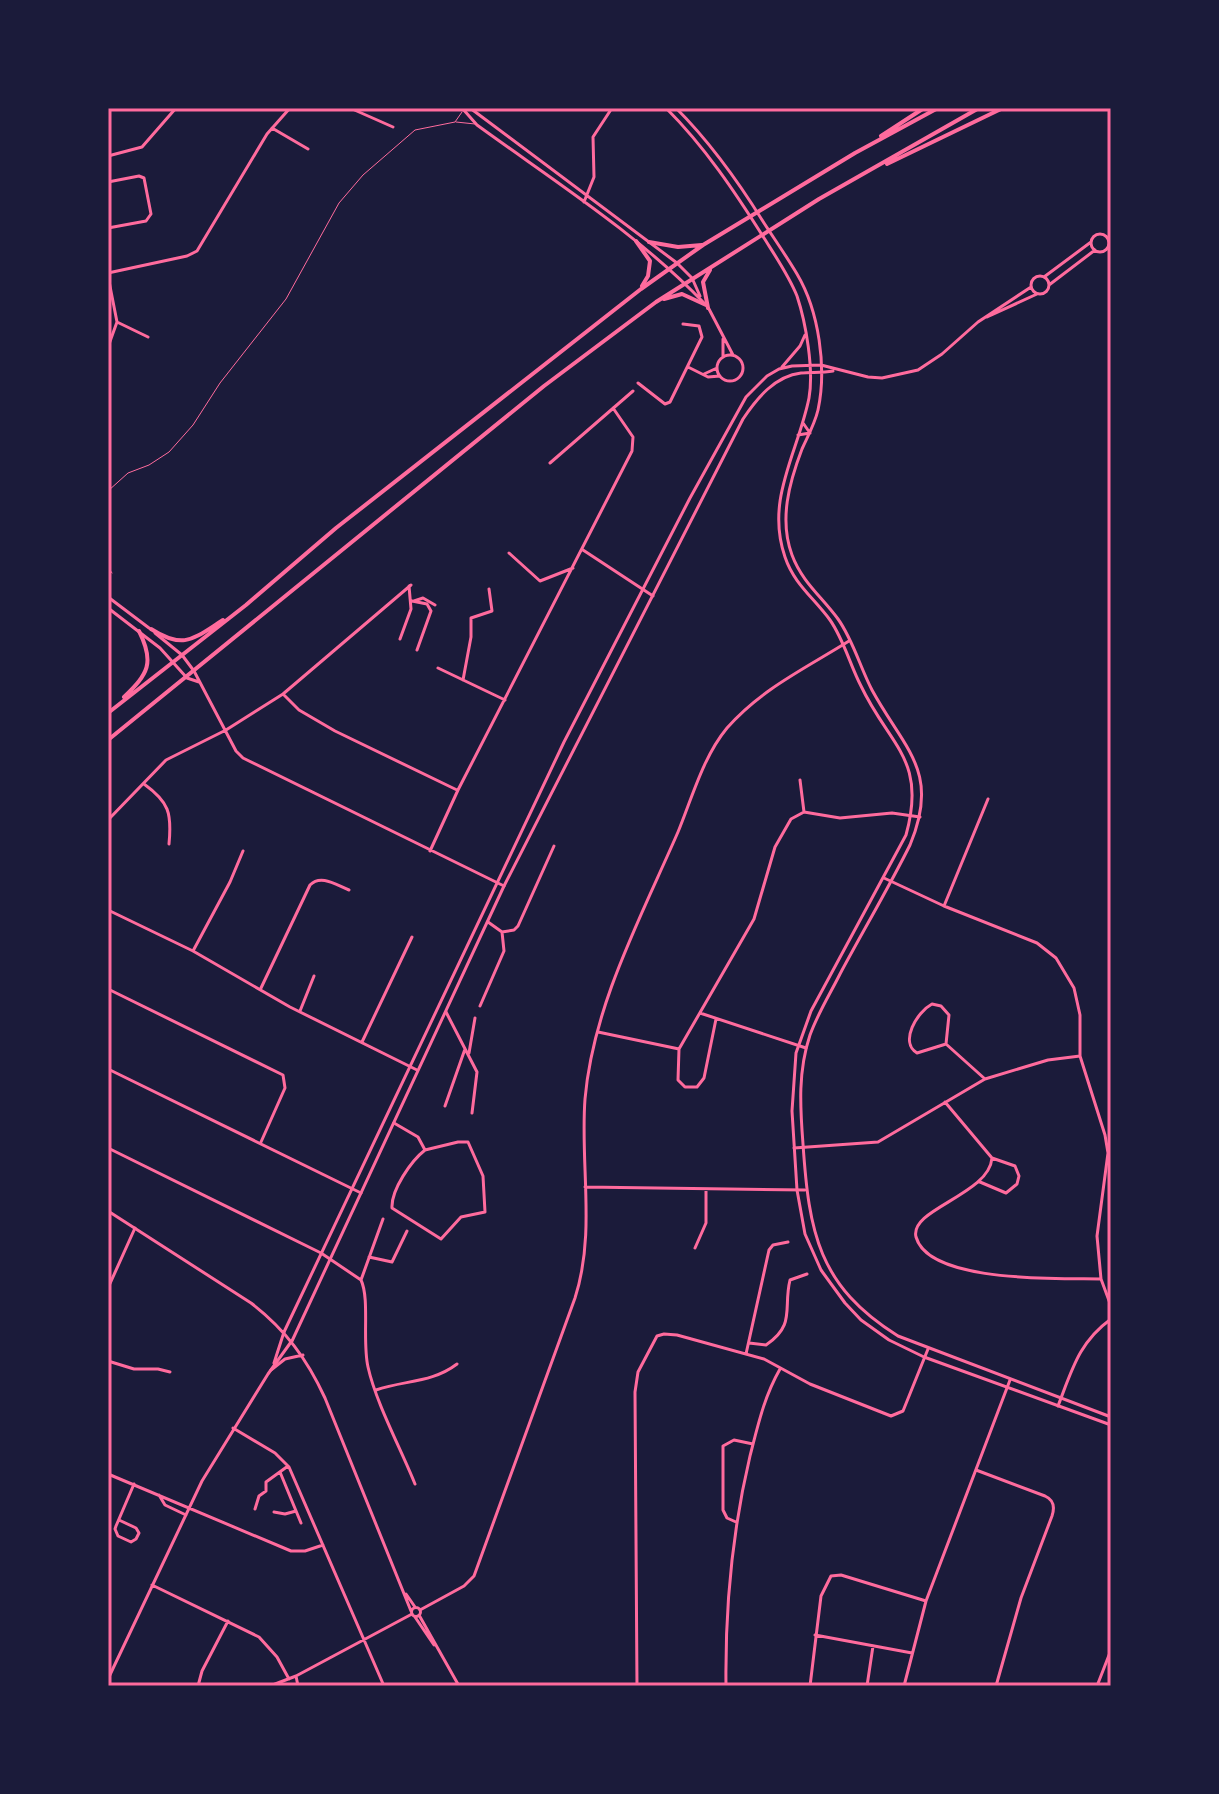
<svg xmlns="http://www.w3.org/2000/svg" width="1219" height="1794" viewBox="0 0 1219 1794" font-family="Manrope,sans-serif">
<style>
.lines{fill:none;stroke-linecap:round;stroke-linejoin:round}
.service{stroke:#ff6b9d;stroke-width:1}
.minor{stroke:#ff6b9d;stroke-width:3}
.tertiary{stroke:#ff6b9d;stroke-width:3}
.secondary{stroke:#ff6b9d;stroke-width:4}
.neatline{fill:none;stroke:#ff6b9d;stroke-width:3}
</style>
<rect width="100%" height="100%" fill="#1b1b3a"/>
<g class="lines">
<path class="service" d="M456,122L475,124
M108,491L128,473L149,465L169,452L193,425L220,383L286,299L339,203L363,175L415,130L455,122L462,112
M108,567L112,573
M108,581V579
M108,587L110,596"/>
<path class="minor" d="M350,108L393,127
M462,108L477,125C554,181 638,234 704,303
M470,108L677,263L692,278L700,296
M272,128L308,149
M108,156L142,147L176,108
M108,182L139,176L144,178L151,214L146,221L108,228
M584,202L594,177L593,137L612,108
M108,273L187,256L197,251L267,134L290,108
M108,276L117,322L108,347
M709,309L733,355
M117,322L148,337
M717 368a13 13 0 1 1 26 0a13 13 0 1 1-26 0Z
M723,356V339
M688,367L708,377L720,376
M704,374L717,368
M638,383L665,404L670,402L702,337L699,326L683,324
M550,463L633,391
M583,550L653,596
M509,553L540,581L573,568
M108,597L149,628
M412,601L427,604L431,611L417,650
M414,601L423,598L435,605
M108,608L160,648L187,678L199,682
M155,633L182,655L194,671L236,751L243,758L504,886
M400,639L411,609L409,586
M438,668L505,700
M463,680L471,637V618L492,611L489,589
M283,694L299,710L335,731L457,790
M800,780L804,812
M144,784C169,802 172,813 169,844
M108,820L166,760L226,730L283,694L411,585
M430,851L458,790L632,451L633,437L613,408
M884,878L944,906L1037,943L1056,958L1074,988L1080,1015V1056L1105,1135L1108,1153L1097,1236L1101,1279L1111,1306
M944,906L988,799
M108,910L193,951L290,1007L417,1070
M502,932L514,930L518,926L554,846
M193,951L230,882L243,851
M261,988L310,885C321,874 336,885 349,890
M108,989L283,1075L285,1088L261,1142
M480,1006L504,951L502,932L488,922
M300,1011L314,976
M446,1012L477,1072L472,1113
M700,1013L806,1048
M716,1019L704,1078L697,1087H685L678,1080L679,1049L754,919L775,847L791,819L804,812L840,818L892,813L920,817
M598,1032L679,1049
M362,1042L412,937
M946,1044L917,1053C899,1042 917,1012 932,1004L941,1006L949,1015L946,1044L985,1079
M469,1053L475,1018
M108,1069L361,1193
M945,1102L992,1158C989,1195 909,1209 916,1237C929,1284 1063,1278 1101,1279
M445,1106L465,1049
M394,1123L418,1137L425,1150C411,1161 391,1190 392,1208L441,1239L461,1217L485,1212L483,1176L468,1142H458L425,1150
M108,1148L321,1253L361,1280C370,1299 362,1342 368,1367C376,1403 401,1449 415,1484
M794,1148L878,1142L985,1079L1048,1060L1080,1056
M980,1182L1006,1193L1017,1184L1019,1176L1015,1166L992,1158
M585,1187L805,1190
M695,1248L706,1223V1189
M369,1257L392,1262L407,1231
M361,1280L383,1219
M108,1288L135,1228
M749,1343L766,1345C796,1325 783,1308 790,1280L807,1274
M746,1354L769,1250L773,1245L788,1242
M108,1361L134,1369H158L170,1372
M274,1363L284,1332
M376,1390C405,1380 432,1383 457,1364
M1058,1406C1072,1370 1079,1342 1111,1319
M233,1428L275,1453L289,1467L384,1686
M976,1470L1045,1496C1054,1500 1055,1507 1052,1516L1021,1598L996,1686
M280,1472L301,1523
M108,1474L291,1551H305L323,1545
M159,1495L165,1505L186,1515
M255,1509L259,1496L266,1491V1482L288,1466
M274,1512L285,1514L296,1511
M119,1520L136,1528L139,1533L136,1539L131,1542L118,1536L115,1529L116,1526L134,1484
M736,1522L727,1518L723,1510V1446L734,1440L753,1444
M152,1585L259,1637L277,1657L289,1679
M420,1610L464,1586L474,1576L575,1298C596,1233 580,1165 585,1099C593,1006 641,917 678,832C692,798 703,757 727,728C761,689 806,668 849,641
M815,1635L912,1653
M296,1676L298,1686
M108,1679L202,1481L268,1374L291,1342
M198,1686L202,1671L228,1621
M270,1686L296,1676L412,1614
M637,1686L635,1392L638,1372L657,1336L664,1334L677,1335L764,1359L810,1384L891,1416L903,1411L928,1349
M726,1686C725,1608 732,1532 750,1456C758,1425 764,1397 780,1369
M810,1686L821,1596L831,1576L841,1575L926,1601
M867,1686L873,1646
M904,1686L926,1601L1010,1380
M1097,1686L1111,1650"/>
<path class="tertiary" d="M666,108C705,147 735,192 764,238C776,257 789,276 797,296C806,323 814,370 809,398C798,453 765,499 785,557C794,584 814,598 830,620C844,640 850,665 861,686C890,747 927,759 906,835L811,1011L796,1053L792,1111L797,1190L805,1234L821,1270L845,1303L861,1320L889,1340L924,1357L1111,1425
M676,108C711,143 738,181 764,223C775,240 787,257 797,274C819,311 827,368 818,410C815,423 808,436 802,449C789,483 779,520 792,555C802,582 822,597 838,619C853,640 860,667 872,690C904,749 941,771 910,845C888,889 863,931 840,974C830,994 818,1013 810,1035C798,1071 800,1106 803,1144C809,1232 818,1286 898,1336L1111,1417
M1091 243a9 9 0 1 1 18 0a9 9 0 1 1-18 0Z
M1031 285a9 9 0 1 1 18 0a9 9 0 1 1-18 0Z
M1044,277L1091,242
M1049,285L1095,250
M987,317L1037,294
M782,367L800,346L805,335
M798,435L810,433L803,423
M108,1211L251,1303C285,1329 307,1359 325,1398L411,1611
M284,1332L564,742L690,498L746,397L767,376L779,369L792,366L821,365L868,377L882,378L918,370L942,354L978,322L1031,287
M292,1341L504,886L743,419C757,398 775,376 801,373C812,372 822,373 833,371
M271,1370L285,1359L303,1355
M406,1594L415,1607
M411.5 1612a4.5 4.5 0 1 1 9 0a4.5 4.5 0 1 1-9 0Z
M419,1615L459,1686
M415,1617L434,1645"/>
<path class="secondary" d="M881,136L924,108
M887,164L1003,108
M636,241L650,261L648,276L642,286
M649,242L678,247L702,245
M664,299L682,294L706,305
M708,308L703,282L710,270
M151,629C184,650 193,639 223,620
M124,697C148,674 155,663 139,631
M108,713L246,605L336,528L641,289L703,245L855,153L938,108
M108,740L544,386L656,302L819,199L979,108"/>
</g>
<rect width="1219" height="1794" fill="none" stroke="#1b1b3a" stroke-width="220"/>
<rect x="110" y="110" width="999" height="1574" class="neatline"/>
</svg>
